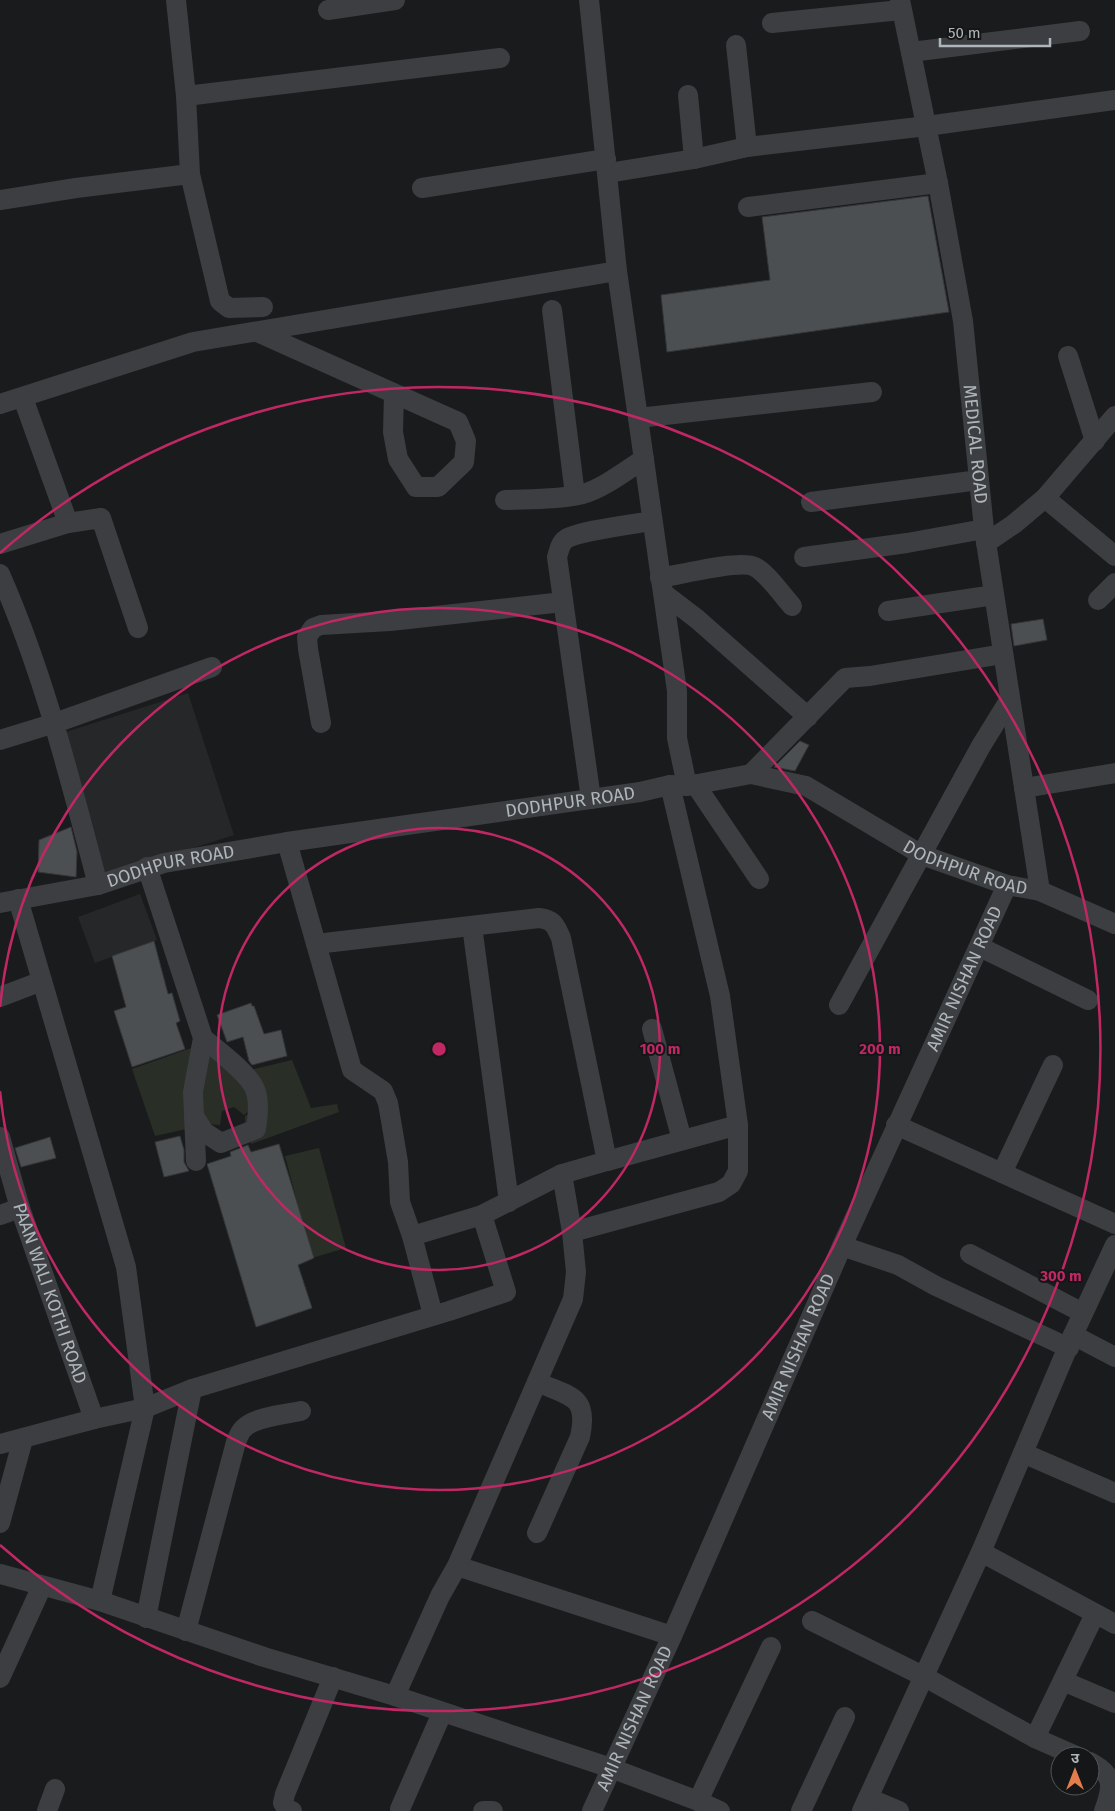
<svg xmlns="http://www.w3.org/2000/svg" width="1115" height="1811" viewBox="0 0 1115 1811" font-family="'Fira Sans','Noto Sans Devanagari',sans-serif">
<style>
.built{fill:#262729}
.green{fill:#292e27}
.building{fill:#4c4f51;stroke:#353638}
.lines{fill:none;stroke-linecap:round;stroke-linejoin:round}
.minor{stroke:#3c3e41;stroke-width:20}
.ring{fill:none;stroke:#c02865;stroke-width:2.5}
.labels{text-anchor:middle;stroke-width:4;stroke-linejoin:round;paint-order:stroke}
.street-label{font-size:18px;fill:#aeb6bb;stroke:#151617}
.centre{fill:#c02865;stroke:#151617;stroke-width:2.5}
.ring-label{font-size:15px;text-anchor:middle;font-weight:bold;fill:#c02865;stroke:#151617;stroke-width:4;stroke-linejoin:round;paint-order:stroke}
</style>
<rect width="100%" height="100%" fill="#1a1b1c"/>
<path class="built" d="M188,693L234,835L96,879L50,737Z
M140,894L157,940L95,963L78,917Z"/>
<path class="green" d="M197,1046L191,1128L155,1136L132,1069Z
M207,1046L250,1070L292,1060L311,1108L337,1104L339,1112L251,1144L245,1127V1116L255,1109V1107L244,1115L234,1107L222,1111L220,1125L205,1124L197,1095Z
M319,1148L346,1248L312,1258L285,1156Z"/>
<path class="building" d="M928,196L949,312L667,352L661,295L770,280L762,217Z
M1043,619L1047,640L1014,646L1011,624Z
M800,741L809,745L795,771L774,767Z
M71,827L77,852L76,877L38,872L39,840Z
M154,941L168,994L172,993L180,1021L176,1023L185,1049L132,1067L114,1011L126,1007L112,956Z
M251,1003L252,1006H254L264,1034L281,1030L287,1056L252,1065L249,1061L243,1037L227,1042L217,1015Z
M180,1136L184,1150V1162L189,1171L164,1177L155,1142Z
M50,1137L56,1158L21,1167L15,1148Z
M279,1144L314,1258L298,1265L312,1308L256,1327L207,1164L231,1156L230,1152L248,1145L251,1152Z"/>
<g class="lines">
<g class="minor">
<path d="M176,0L186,96L190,174L220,301L229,308L263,307"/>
<path d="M589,0L617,271L677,691V738L687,786"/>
<path id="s1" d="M900,0L938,183L963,321L984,529L1040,891"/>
<path d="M328,10L395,0"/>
<path d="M772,23L901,10"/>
<path d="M736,45L747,147"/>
<path d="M911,52L1080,31"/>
<path d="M688,95L694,159"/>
<path d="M186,96L500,58"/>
<path d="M608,173L694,159L747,147L927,126L1115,100"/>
<path d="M422,188L606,159"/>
<path d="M0,200L76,188L190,174"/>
<path d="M748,207L938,183"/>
<path d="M552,310L575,495"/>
<path d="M257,332L458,422L466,441L464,462L438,487H416L398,459L393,432L394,394"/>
<path d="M1068,356L1095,441"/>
<path d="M23,398L68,523"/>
<path d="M0,404L193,342L617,271"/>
<path d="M638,418L872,392"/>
<path d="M1045,498L1115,556"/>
<path d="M505,500C530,499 558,500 583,494C604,488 625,471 644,459"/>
<path d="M811,502L979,480"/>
<path d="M986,543L1014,524L1045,498L1115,416"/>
<path d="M0,544L68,523L101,518L138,628"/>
<path d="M804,557L907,543L984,529"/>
<path d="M0,574C44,674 70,779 98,885"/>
<path d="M660,578C679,575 741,559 755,567C768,574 782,595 792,606"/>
<path d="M663,593L697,619L808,717"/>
<path d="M1098,600L1115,583"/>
<path d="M888,611L994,595"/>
<path d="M321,723L308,649L307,637L313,628L321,625L390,621L563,602"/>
<path d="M0,740L55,723L212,667"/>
<path d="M751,774L845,678L870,676L1003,654"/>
<path d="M695,784L759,879"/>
<path d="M1024,788L1115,773"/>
<path d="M591,799L557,557C559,551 560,543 566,539C578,531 635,524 652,521"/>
<path d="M287,842L352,1070L383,1091L388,1103L398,1162L400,1202L412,1236L433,1315"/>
<path d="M147,867L203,1038L193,1092L196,1161"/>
<path d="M18,899L126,1267L145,1408L100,1601"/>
<path id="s2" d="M0,903L98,885L164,863L287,842L640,792L670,785L687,786L751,774L806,786L922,855L1007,885L1040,891L1115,924"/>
<path d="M472,926L509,1202"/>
<path d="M316,944L539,918C554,920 555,925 561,938L607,1161L562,1174L482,1215L412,1236"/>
<path d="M980,947L1088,1000"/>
<path d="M0,997L42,981"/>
<path d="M839,1005L981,746L1010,699"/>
<path d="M652,1029L682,1140"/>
<path d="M194,1116L204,1132L221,1143L256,1129C258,1116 260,1099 254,1087C246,1071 217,1050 203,1038"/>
<path d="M896,1125L1002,1173L1053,1065"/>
<path id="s3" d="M0,1137L20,1208L94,1419"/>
<path d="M607,1161L738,1125"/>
<path d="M1002,1173L1115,1224"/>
<path d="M0,1215L20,1208"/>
<path d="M572,1232L719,1192L731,1184L738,1171V1125L720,996L670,785"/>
<path d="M842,1246L898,1265L936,1286L1069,1348"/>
<path d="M970,1254L1083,1313"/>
<path d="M1073,1335L1115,1357"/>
<path d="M537,1382C570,1397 589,1395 580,1437L537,1533"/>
<path d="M0,1444L94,1419L145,1408L192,1389L449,1311L506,1292L482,1215"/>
<path d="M1023,1453L1115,1493"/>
<path d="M0,1523L23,1439"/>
<path d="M981,1552L1073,1335L1115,1245"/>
<path d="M457,1566L672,1636"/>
<path d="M0,1574L100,1601L264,1657L395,1696L611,1768L698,1801L720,1811"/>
<path d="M146,1618L192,1389"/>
<path d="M812,1621L923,1676L1035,1738L1076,1756"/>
<path d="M186,1631L236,1442C238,1438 240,1431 244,1428C254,1417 286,1414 301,1411"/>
<path d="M0,1678L42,1586"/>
<path d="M1063,1681L1115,1703"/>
<path d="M395,1696L440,1596L457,1566L573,1299L576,1272L572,1232L562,1174"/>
<path d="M1035,1738L1095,1614"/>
<path d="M1090,1762C1115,1775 1113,1786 1104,1811"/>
<path d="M868,1798L899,1811"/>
<path d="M698,1801L771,1647"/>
<path d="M400,1809L442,1713"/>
<path d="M47,1811L55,1789"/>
<path d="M292,1811L288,1810L283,1803L285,1794L333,1677"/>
<path d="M483,1811H493"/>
<path id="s4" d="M592,1811L672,1636L842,1246L1007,885"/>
<path d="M801,1811L845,1717"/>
<path d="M862,1811L981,1552L1115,1624"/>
</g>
</g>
<g class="ring">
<circle cx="439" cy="1049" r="221"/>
<path d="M0 1007A441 441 0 1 1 0 1091"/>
<path d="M0 553A662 662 0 1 1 0 1545"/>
</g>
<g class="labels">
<g class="street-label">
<text dy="6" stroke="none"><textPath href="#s1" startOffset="451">MEDICAL ROAD</textPath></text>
<text dy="6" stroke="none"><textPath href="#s2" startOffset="580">DODHPUR ROAD</textPath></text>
<text dy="6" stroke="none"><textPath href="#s2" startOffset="1000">DODHPUR ROAD</textPath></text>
<text dy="6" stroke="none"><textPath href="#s2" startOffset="175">DODHPUR ROAD</textPath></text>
<text dy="6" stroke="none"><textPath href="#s4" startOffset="912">AMIR NISHAN ROAD</textPath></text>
<text dy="6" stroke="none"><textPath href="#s3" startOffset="164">PAAN WALI KOTHI ROAD</textPath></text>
<text dy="6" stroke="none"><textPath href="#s4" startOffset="508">AMIR NISHAN ROAD</textPath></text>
<text dy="6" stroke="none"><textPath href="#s4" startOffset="102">AMIR NISHAN ROAD</textPath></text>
</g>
</g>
<circle cx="439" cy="1049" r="8" class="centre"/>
<g class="ring-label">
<text x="660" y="1054">100 m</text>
<text x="880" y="1054">200 m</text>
<text x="1061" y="1281">300 m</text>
</g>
<g transform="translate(1075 1771)"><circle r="24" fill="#151617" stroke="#525659"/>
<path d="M0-4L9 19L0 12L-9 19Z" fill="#e37d4c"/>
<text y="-8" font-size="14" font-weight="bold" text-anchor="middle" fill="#aeb6bb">उ</text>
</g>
<path d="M940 38v8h110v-8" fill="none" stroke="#aeb6bb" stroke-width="2.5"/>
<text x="948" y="38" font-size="15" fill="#aeb6bb" stroke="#151617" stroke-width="4" paint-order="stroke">50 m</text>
</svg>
